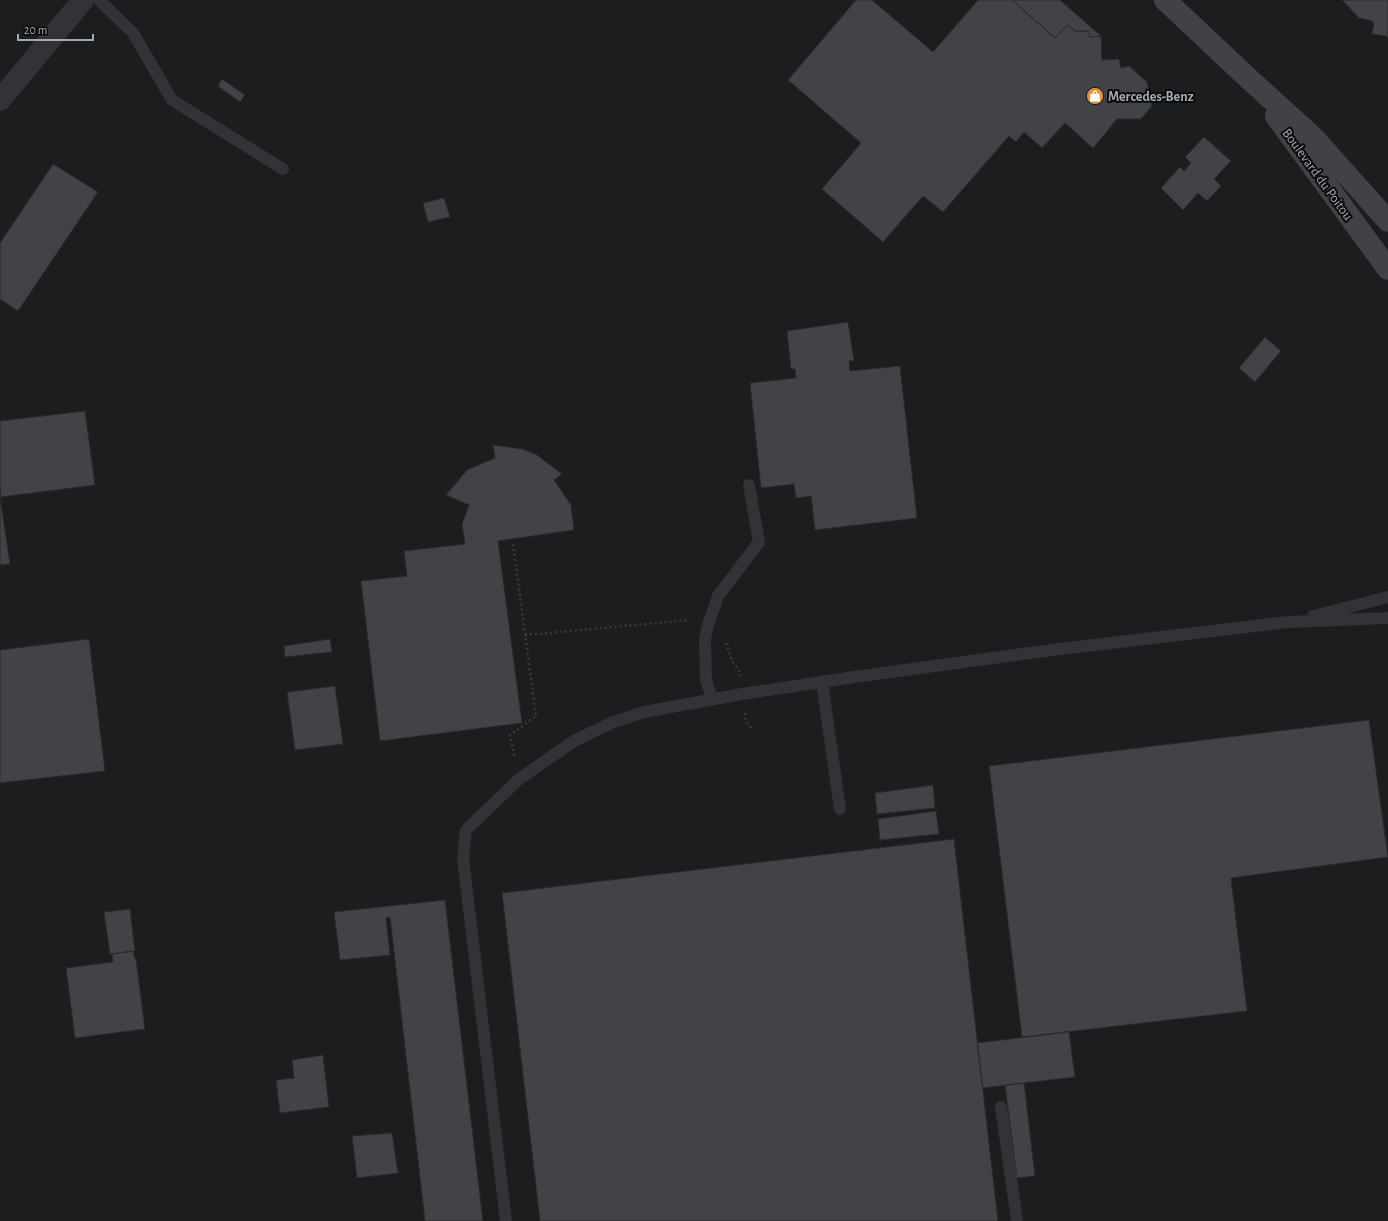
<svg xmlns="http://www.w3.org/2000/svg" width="1388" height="1221" viewBox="0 0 1388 1221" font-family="'Alegreya Sans',sans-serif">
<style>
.built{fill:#1c1d1e}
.building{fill:#414347;stroke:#2a2b2d}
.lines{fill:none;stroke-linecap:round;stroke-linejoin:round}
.path{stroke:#383a3d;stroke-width:2.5;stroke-dasharray:2 3;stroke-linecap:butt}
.service{stroke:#313336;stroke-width:12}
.minor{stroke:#313336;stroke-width:22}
.secondary{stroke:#404246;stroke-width:22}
.labels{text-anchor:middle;stroke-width:4;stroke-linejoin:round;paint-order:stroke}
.poi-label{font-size:14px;font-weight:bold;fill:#a2a9b1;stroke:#0b0b0c;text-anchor:start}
.street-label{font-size:14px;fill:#a2a9b1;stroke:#0b0b0c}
</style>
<rect width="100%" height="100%" fill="#101011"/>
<path class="built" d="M0,0H1388V1221H0Z"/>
<path class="building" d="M856,0H872L933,52L978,0H1012L1055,38L1067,25L1075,31H1088L1090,37L1101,36L1102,60L1119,59L1121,68L1129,66L1147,82L1152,106L1141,119H1117L1093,148L1065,123L1042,148L1024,132L1016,142L1009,136L943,212L923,196L883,242L822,189L861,143L788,80Z
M1012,0H1060L1101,36L1090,37L1088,31H1075L1067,25L1055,38Z
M1342,0H1388V38L1386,36L1372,34L1374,23L1372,21L1359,18Z
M222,79L245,95L240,102L218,86Z
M1204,137L1231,161L1214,179L1221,186L1207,201L1198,193L1183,210L1161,188L1180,167L1184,171L1191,163L1185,157Z
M53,164L98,192L18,311L0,299V243Z
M444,198L450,217L428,222L423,203Z
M848,322L854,361H849L850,371L900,366L917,518L815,530L811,496L796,498L794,484L761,488L750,383L796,378L795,369H791L787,331Z
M1265,337L1281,351L1255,382L1239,368Z
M85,411L95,485L1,497L0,487V421Z
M493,445L523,449L537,455L562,474L554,480L571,505L574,530L498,541L522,723L380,741L361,581L407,576L404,551L465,544L462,524L469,505L446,495L467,470L495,458Z
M0,497L10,564L0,565Z
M89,639L105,771L0,783V650Z
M330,639L332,652L285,657L284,646Z
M335,686L343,744L295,750L287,692Z
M1369,720L1388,857L1231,878L1247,1011L1022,1037L989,766Z
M933,785L935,808L877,814L875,793Z
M936,811L939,834L880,840L878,819Z
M954,839L998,1221H540L502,893Z
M445,900L483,1221H425L390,917L386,918L390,955L340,960L334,912Z
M130,909L135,951L110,954L104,912Z
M133,951L135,959H136L145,1029L75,1038L66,968L113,962L112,954Z
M1069,1032L1075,1077L983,1088L977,1043Z
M323,1055L329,1107L280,1113L276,1080L294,1078L292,1060Z
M1024,1083L1035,1176L1017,1178L1005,1085Z
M392,1133L398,1173L357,1178L352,1136Z"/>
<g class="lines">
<path class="path" d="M513,544L536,716L510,735L515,758
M525,635L690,620
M726,643L732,661L740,672V676
M745,713L746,722L753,730"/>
<path class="service" d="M99,0L133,33L172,100L283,169
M1313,616L1388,597
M822,682L840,809
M712,699L706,680L705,639L707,628L718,596L759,542L749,485
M1001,1107L1017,1221
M506,1221L463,858L466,830L519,779L574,741L611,723L644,712L742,694L861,676L1052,650L1288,622L1388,618"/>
<path class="minor" d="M0,100L83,0"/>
<path class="secondary" d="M1165,0L1248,78L1314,138L1388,221
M1276,116L1388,269"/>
</g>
<defs>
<symbol id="shop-disc" viewBox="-11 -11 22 22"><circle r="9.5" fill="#e49035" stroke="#0b0b0c"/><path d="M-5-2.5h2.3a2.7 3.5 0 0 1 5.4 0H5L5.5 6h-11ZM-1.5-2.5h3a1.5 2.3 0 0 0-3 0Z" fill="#fff"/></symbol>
</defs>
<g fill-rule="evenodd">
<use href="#shop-disc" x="1085" y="86" width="20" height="20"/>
</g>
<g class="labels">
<g class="poi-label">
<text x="1108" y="101">Mercedes-Benz</text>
</g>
<g class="street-label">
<text transform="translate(1318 174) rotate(54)" y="5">Boulevard du Poitou</text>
</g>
</g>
<path d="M18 34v6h75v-6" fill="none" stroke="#a2a9b1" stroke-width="2"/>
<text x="24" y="34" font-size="12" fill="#a2a9b1" stroke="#0b0b0c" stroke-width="3" paint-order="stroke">20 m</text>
</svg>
